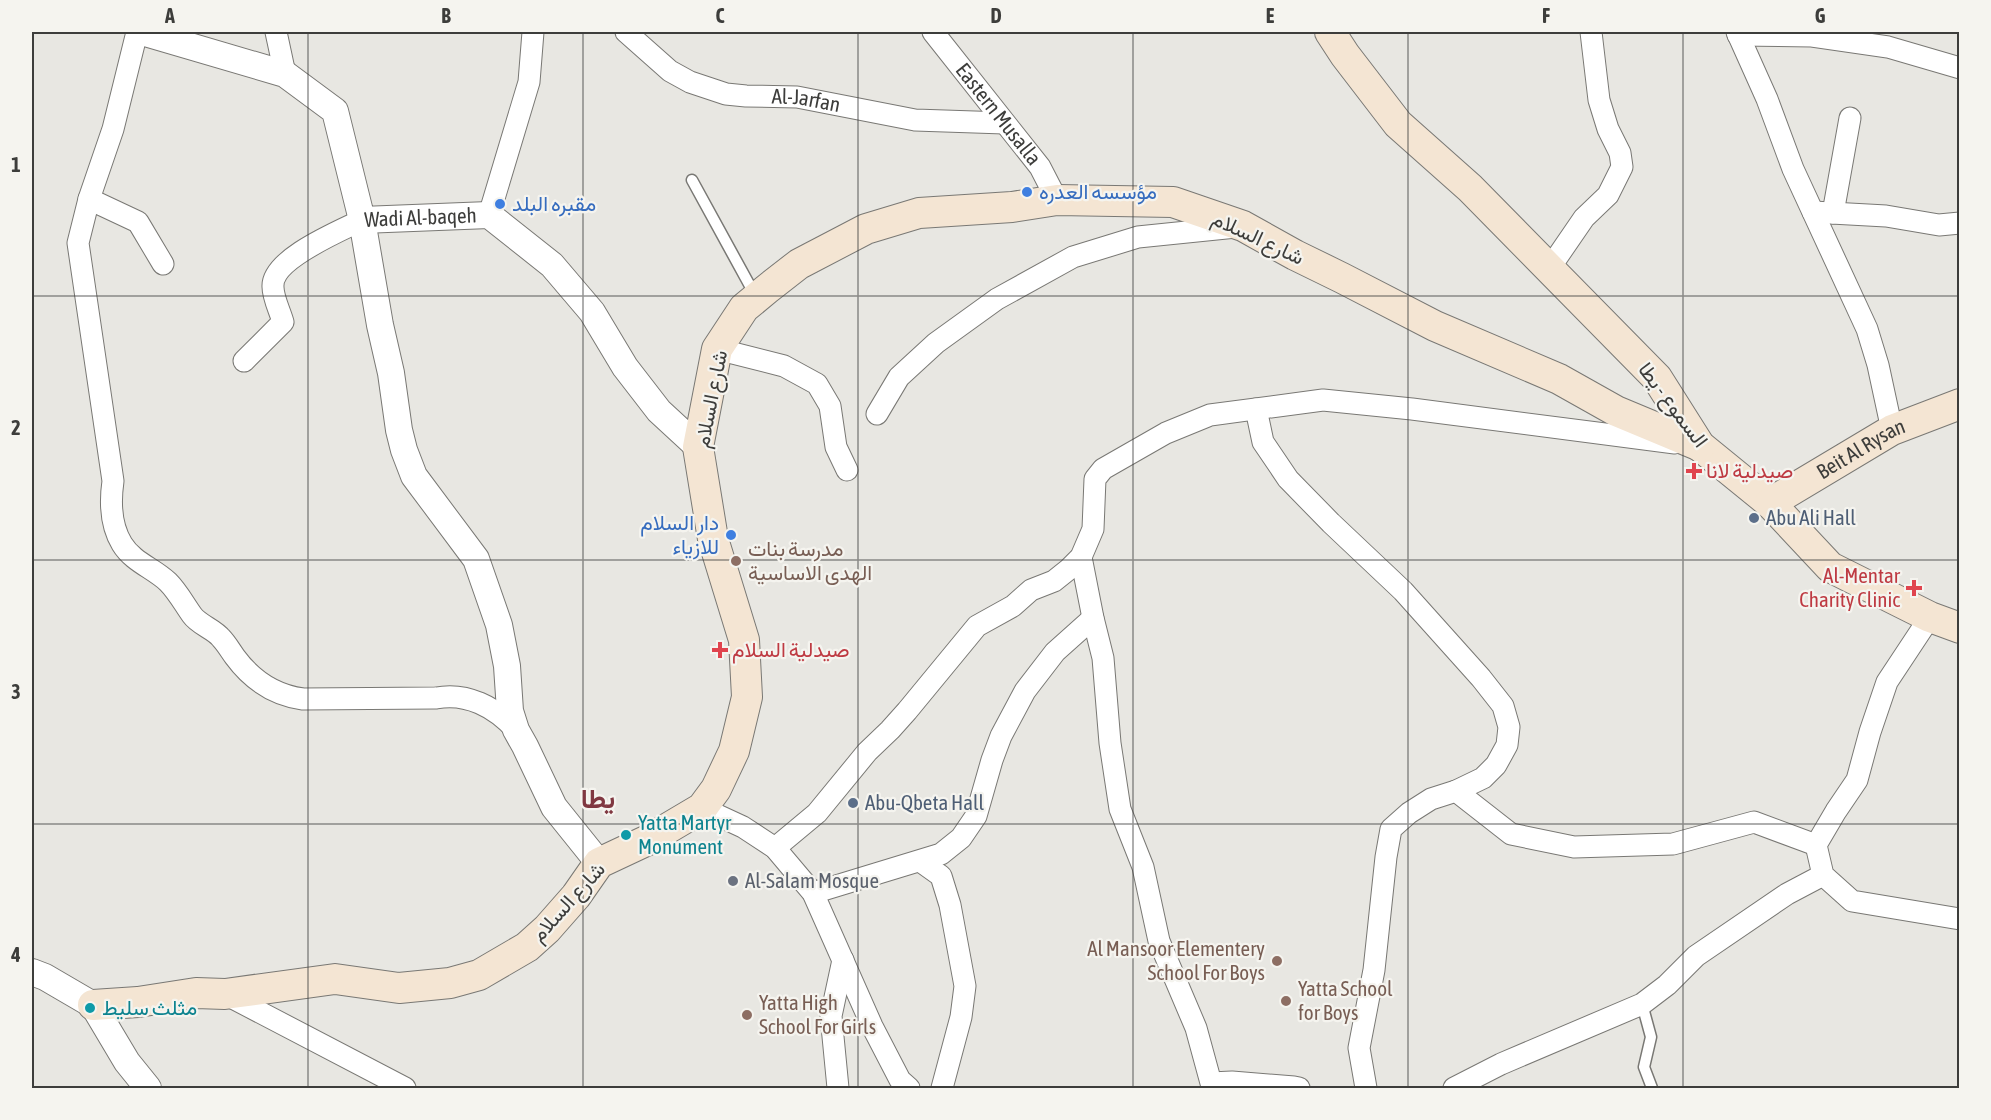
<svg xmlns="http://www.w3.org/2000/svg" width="1991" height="1120" viewBox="0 0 1991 1120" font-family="'Asap Condensed',Vazirmatn,sans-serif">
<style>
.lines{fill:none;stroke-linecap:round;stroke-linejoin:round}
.service-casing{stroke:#797874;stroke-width:13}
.minor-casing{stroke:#797874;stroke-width:23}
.tertiary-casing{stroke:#797874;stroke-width:28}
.secondary-casing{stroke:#797874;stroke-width:32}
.service{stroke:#fff;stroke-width:10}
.minor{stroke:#fff;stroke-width:21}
.tertiary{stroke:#fff;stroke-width:26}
.secondary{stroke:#f4e5d3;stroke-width:30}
.grid{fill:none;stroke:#3d3d3b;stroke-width:1.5;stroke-opacity:0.55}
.shop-dot{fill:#3f7fe0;stroke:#f5f4ef;stroke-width:2}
.health-dot{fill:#e0444e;stroke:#f5f4ef;stroke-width:2}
.service-dot{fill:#5c6f8a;stroke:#f5f4ef;stroke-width:2}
.education-dot{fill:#8d6e63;stroke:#f5f4ef;stroke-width:2}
.culture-dot{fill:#0f9aa8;stroke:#f5f4ef;stroke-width:2}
.worship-dot{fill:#6b7280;stroke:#f5f4ef;stroke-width:2}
.labels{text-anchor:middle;stroke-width:4.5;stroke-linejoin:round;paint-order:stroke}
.street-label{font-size:21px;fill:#3d3d3b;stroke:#f5f4ef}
.shop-label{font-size:21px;fill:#366cbe;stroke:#f5f4ef;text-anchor:start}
.health-label{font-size:21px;fill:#be3a42;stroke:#f5f4ef;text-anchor:start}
.service-label{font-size:21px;fill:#4e5e75;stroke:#f5f4ef;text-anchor:start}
.education-label{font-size:21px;fill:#785e54;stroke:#f5f4ef;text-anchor:start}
.culture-label{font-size:21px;fill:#0d838f;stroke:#f5f4ef;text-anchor:start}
.worship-label{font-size:21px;fill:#5b616d;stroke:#f5f4ef;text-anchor:start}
.district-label{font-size:27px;font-weight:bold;fill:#803841;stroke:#f5f4ef}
.neatline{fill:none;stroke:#3d3d3b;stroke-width:2}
.grid-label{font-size:20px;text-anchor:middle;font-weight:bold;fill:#3d3d3b}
</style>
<rect width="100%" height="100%" fill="#e8e7e2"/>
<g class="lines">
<defs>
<path id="service" d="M692,180L755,295
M1642,1004L1651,1037L1644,1067L1652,1088"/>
<g id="minor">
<path d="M137,32L113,129L89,199L78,243L113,481C110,502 111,526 122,544C133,562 153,568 168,582C178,592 184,604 192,615C199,625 214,629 221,638C226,643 230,650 235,657C252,680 274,695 303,699L436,698C467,692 495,707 516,730"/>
<path d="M276,32L285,74"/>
<path id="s1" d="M626,32L670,71L690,82L726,94L746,96L797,97L915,120L1004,123"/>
<path id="s2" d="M933,32L1040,167L1057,200"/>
<path d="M1737,32L1767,99L1793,169L1867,329L1878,365L1892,430"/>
<path d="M1738,35L1812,36L1888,47L1960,68"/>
<path d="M89,199L138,222L163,264"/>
<path d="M1813,212L1886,216L1939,225L1960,223"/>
<path d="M1833,213L1850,118"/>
<path d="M489,215L529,82L533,32"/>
<path d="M1549,269L1584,218L1608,195L1622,167L1620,153L1608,129L1599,100L1591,32"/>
<path d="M717,349L784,366L817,384L830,406L836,447L847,470"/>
<path d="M244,361L283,322C280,311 273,298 273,287C271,259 340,231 362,220"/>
<path d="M1256,409L1263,442L1288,479L1331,523L1403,591L1481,678L1503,706L1509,727L1507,745L1496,765L1483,778L1456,791"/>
<path d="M877,414L899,377L936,343L997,299L1073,257L1138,237L1236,227"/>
<path d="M1081,557L1093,618L1103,658L1110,743L1120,809L1143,867L1159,941L1196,1028L1211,1083L1232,1082L1294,1087L1299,1088"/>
<path d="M1930,617L1887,682L1870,732L1857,780L1836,811L1816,845L1823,875L1852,901L1960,919"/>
<path d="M702,808L743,827L775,848L813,893L872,1026L900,1080L909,1088"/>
<path d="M775,848L817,813L867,752L890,730L907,711L977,626L1013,606L1031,590L1054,581L1069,569L1081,557L1093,529L1095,479L1103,469L1166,433L1210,415L1323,400L1412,409L1675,443"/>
<path d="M920,861L941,876L950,905L965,986L961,1017L942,1088"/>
<path d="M813,893L941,854L961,838L976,816L992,760L1001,736L1025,691L1055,652L1093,618"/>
<path d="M225,994L405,1088"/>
<path d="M838,1088L831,1016L843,960"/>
<path d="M1366,1088L1359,1048L1374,970L1386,857L1391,829L1409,813L1431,799L1456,791L1511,834L1574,847L1673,844L1754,822L1816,845"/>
<path d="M1454,1088L1501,1064L1642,1004L1667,985L1696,956L1787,894L1823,875"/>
</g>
<g id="tertiary">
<path id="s3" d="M142,32L285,74L335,111L362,220L489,215L552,265L592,312L625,367L659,411L698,447"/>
<path d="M362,220L380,325L391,373L399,430L404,450L414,476L476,559L499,625L507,666L510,711L516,730L525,746L554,807L599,863"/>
<path d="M32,972L45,977L93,1005L127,1062L148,1088"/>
</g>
<g id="secondary">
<path d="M1330,32L1345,55L1398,124L1470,188L1657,378L1700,446L1770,503L1830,567L1930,617L1960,628"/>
<path id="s4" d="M1770,503L1892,430L1960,404"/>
<path d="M93,1005L138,1002L196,993L225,994L335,979L399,988L450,983L479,975L527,947L547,929L576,896L599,863L648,840L702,808L716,789L734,751L747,697L744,640L713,539L698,447L717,349L744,308L767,289L799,264L866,229L919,213L1012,207L1057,200L1173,202L1243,226L1295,255L1342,278L1435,326L1559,379L1616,411L1700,446"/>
</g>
</defs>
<use href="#service" class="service-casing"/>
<use href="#minor" class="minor-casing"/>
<use href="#tertiary" class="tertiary-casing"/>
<use href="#secondary" class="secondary-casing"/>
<use href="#service" class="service"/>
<use href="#minor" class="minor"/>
<use href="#tertiary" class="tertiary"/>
<use href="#secondary" class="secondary"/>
</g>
<path class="grid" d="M308,32V1088M583,32V1088M858,32V1088M1133,32V1088M1408,32V1088M1683,32V1088M32,296H1960M32,560H1960M32,824H1960"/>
<g class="shop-dot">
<circle cx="1027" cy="192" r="6"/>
<circle cx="500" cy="204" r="6"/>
<circle cx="731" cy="535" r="6"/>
</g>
<g class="health-dot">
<path d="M1691 462h6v6h6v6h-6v6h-6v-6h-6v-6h6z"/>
<path d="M1911 579h6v6h6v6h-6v6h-6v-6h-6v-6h6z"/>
<path d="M717 641h6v6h6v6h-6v6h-6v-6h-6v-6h6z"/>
</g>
<g class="service-dot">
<circle cx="1754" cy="518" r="6"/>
<circle cx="853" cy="803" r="6"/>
</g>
<g class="education-dot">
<circle cx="736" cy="561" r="6"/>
<circle cx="1277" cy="961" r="6"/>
<circle cx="1286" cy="1001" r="6"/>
<circle cx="747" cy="1015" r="6"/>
</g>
<g class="culture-dot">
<circle cx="626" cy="835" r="6"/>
<circle cx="90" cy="1008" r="6"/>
</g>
<circle class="worship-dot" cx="733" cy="881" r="6"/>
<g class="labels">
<g class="street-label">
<text dy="7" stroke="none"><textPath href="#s1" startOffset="200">Al-Jarfan</textPath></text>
<text dy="7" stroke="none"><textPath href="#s2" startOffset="105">Eastern Musalla</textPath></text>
<text dy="7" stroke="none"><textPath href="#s3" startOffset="382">Wadi Al-baqeh</textPath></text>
<text transform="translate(1258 238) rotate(25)" y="7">شارع السلام</text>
<text transform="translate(711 399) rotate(-79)" y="7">شارع السلام</text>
<text transform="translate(1673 405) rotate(53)" y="7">السموع - يطا</text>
<text dy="7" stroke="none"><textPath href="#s4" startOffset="106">Beit Al Rysan</textPath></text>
<text transform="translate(568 902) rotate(-48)" y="7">شارع السلام</text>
</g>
<g class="shop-label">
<text x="1039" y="199">مؤسسه العدره</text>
<text x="512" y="211">مقبره البلد</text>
<text x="719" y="530" text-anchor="end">دار السلام<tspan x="719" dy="24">للازياء</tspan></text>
</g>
<g class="health-label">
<text x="1706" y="478">صيدلية لانا</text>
<text x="1900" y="583" text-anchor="end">Al-Mentar<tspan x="1900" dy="24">Charity Clinic</tspan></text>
<text x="732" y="657">صيدلية السلام</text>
</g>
<g class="service-label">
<text x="1766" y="525">Abu Ali Hall</text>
<text x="865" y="810">Abu-Qbeta Hall</text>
</g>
<g class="education-label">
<text x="748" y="556">مدرسة بنات<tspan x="748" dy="24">الهدى الاساسية</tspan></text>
<text x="1265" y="956" text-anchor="end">Al Mansoor Elementery<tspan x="1265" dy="24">School For Boys</tspan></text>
<text x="1298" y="996">Yatta School<tspan x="1298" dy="24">for Boys</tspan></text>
<text x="759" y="1010">Yatta High<tspan x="759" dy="24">School For Girls</tspan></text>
</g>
<g class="culture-label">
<text x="638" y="830">Yatta Martyr<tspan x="638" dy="24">Monument</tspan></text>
<text x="102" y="1015">مثلث سليط</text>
</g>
<g class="worship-label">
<text x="745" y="888">Al-Salam Mosque</text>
</g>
<g class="district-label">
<text x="598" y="808">يطا</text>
</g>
</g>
<rect width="1991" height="1120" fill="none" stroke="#f5f4ef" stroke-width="66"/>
<rect x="33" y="33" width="1925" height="1054" class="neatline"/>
<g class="grid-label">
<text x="170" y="23">A</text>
<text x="446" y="23">B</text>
<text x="720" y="23">C</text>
<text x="996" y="23">D</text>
<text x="1270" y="23">E</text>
<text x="1546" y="23">F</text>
<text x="1820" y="23">G</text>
<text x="16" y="172">1</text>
<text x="16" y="435">2</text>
<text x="16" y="699">3</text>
<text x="16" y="962">4</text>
</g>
</svg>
